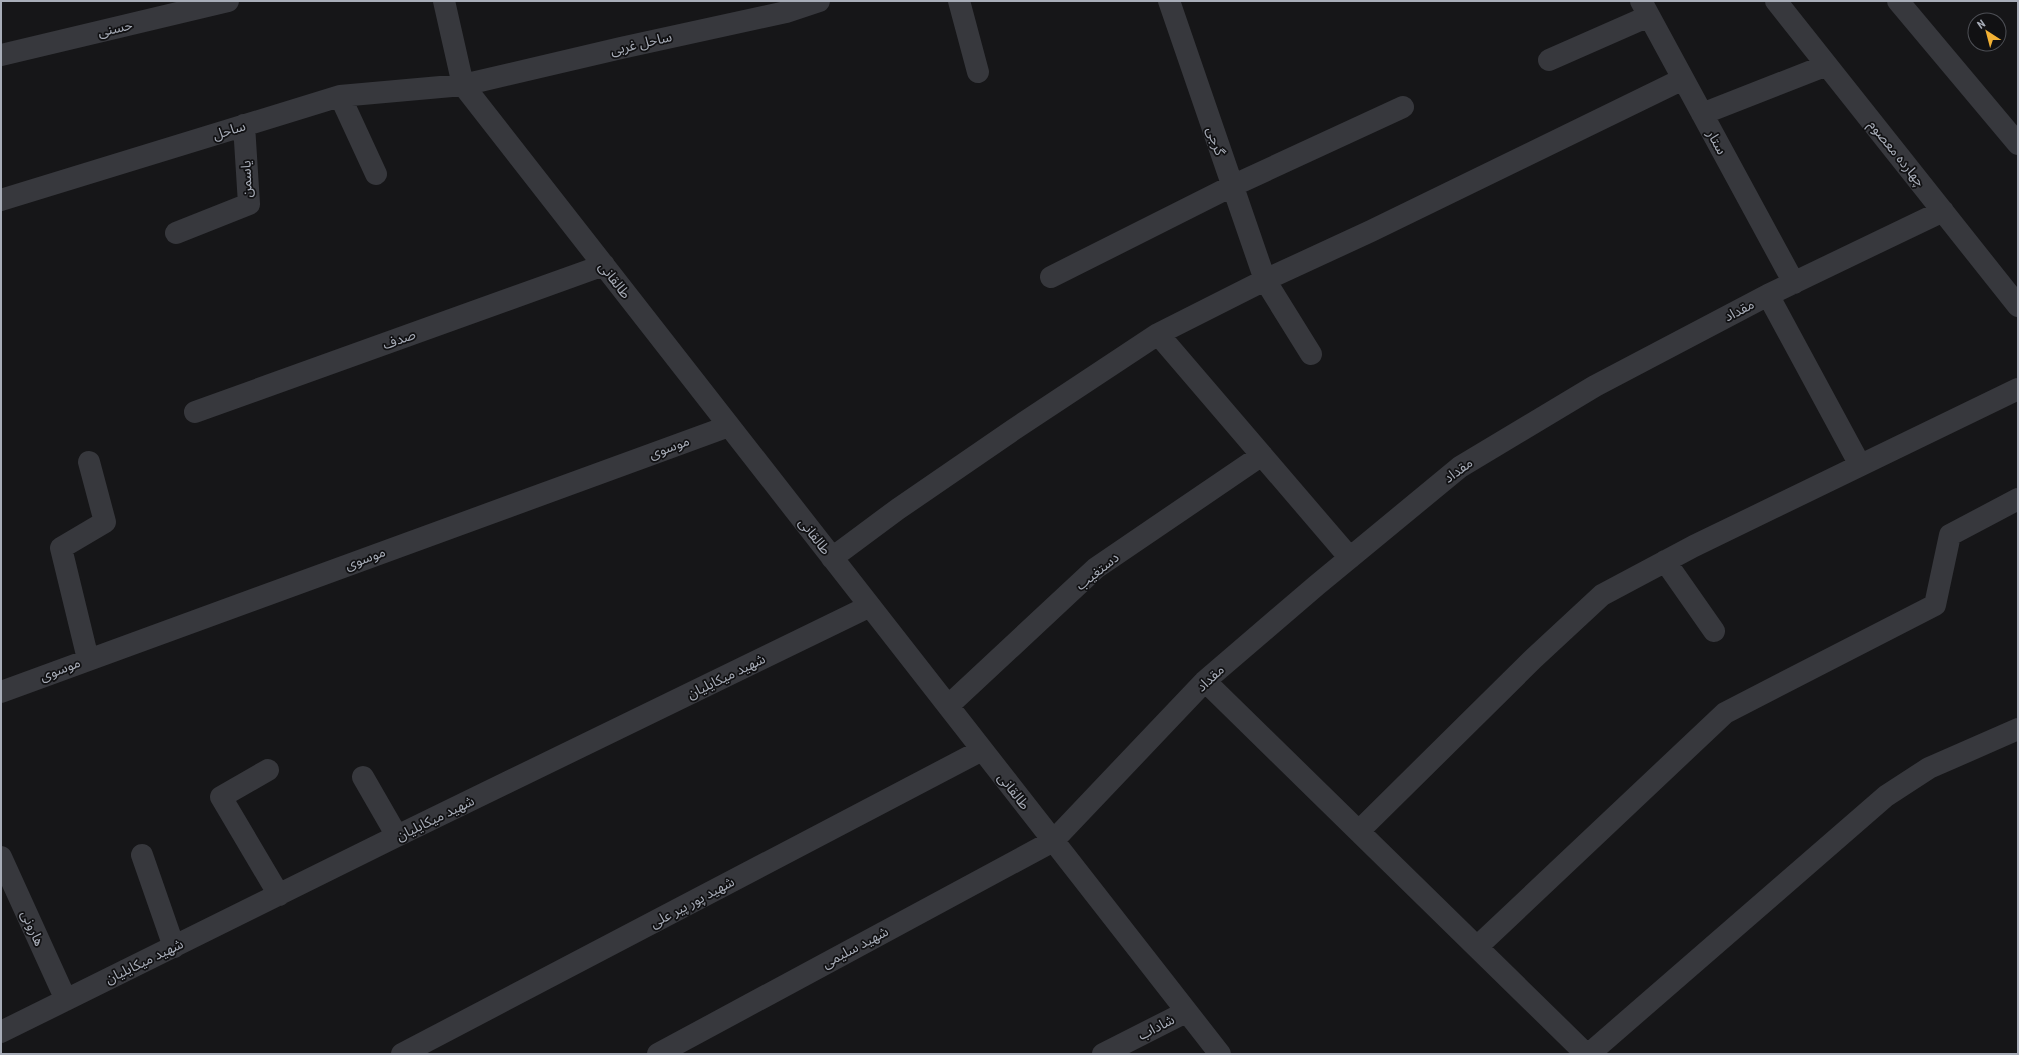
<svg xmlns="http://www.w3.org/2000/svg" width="2019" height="1055" viewBox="0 0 2019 1055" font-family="'Roboto Condensed','Noto Sans Arabic',sans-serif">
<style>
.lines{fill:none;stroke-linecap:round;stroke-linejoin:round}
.minor{stroke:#37383d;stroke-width:22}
.labels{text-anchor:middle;stroke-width:3.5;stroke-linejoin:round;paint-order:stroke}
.street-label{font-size:14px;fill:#a8adb8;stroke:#111113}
</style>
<rect width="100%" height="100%" fill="#161618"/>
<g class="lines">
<path class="minor" d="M444,1L463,85L1220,1054
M959,1L978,72
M1169,1L1265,280L1311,354
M1641,1L1794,283
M1776,1L2018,306
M1898,1L2018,144
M1,55L228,1
M1549,60L1649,16
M340,96L376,174
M1702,114L1827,65
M1,200L340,96L463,85L621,48L786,12L819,1
M176,233L249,204L244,125
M1051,277L1232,186L1403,107
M1768,295L1860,465
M1158,334L1350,558
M195,412L604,265
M832,558L898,509L1013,430L1158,334L1265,280L1371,231L1683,79
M1665,561L1714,631
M88,659L61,548L105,522L89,462
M1205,681L1586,1054
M1,692L729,426
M948,706L1096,568L1262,455
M268,770L221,797L279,895
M363,777L397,836
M1359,831L1533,659L1602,595L1694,546L2018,389
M142,855L174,947
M1,857L66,1000
M1477,947L1725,713L1935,605L1950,535L2018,499
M1,1032L397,836L870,606
M402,1054L982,750
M658,1054L1053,841L1205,681L1317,585L1460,467L1595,386L1768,295L1943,211
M1103,1054L1186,1012
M1589,1054L1886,796L1929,768L2018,729"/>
</g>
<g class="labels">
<g class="street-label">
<text transform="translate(115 28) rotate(-13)" y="5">حسنی</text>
<text transform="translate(641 43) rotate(-13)" y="5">ساحل غربی</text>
<text transform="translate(229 130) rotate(-17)" y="5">ساحل</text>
<text transform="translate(1216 141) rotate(71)" y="5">گرجی</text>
<text transform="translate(1717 142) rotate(61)" y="5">ستار</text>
<text transform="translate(1897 153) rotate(51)" y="5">چهارده معصوم</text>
<text transform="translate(246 179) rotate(-92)" y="5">یاسمن</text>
<text transform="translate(615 280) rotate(52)" y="5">طالقانی</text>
<text transform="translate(1739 310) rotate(-28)" y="5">مقداد</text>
<text transform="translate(399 339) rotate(-20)" y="5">صدف</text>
<text transform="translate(669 447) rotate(-20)" y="5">موسوی</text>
<text transform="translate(1458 470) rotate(-36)" y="5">مقداد</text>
<text transform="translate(815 536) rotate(52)" y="5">طالقانی</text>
<text transform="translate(365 558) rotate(-20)" y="5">موسوی</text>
<text transform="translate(1097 571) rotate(-39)" y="5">دستغیب</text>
<text transform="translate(60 669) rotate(-21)" y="5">موسوی</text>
<text transform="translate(726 676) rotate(-26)" y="5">شهید میکایلیان</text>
<text transform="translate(1210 678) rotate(-43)" y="5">مقداد</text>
<text transform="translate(1014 791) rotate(52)" y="5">طالقانی</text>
<text transform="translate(435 818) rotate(-26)" y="5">شهید میکایلیان</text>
<text transform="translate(692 902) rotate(-28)" y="5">شهید پور پیر علی</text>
<text transform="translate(33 928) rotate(66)" y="5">هارونی</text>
<text transform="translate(855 947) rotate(-28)" y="5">شهید سلیمی</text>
<text transform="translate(144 961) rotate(-26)" y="5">شهید میکایلیان</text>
<text transform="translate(1156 1027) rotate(-27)" y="5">شاداب</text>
</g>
</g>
<rect width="2019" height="1055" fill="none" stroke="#a8adb8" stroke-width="4"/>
<g transform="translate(1987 32) rotate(324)"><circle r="19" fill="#111113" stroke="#4d4f55"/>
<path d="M0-3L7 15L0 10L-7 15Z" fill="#f2b134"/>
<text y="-6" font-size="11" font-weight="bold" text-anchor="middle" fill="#a8adb8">N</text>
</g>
</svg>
